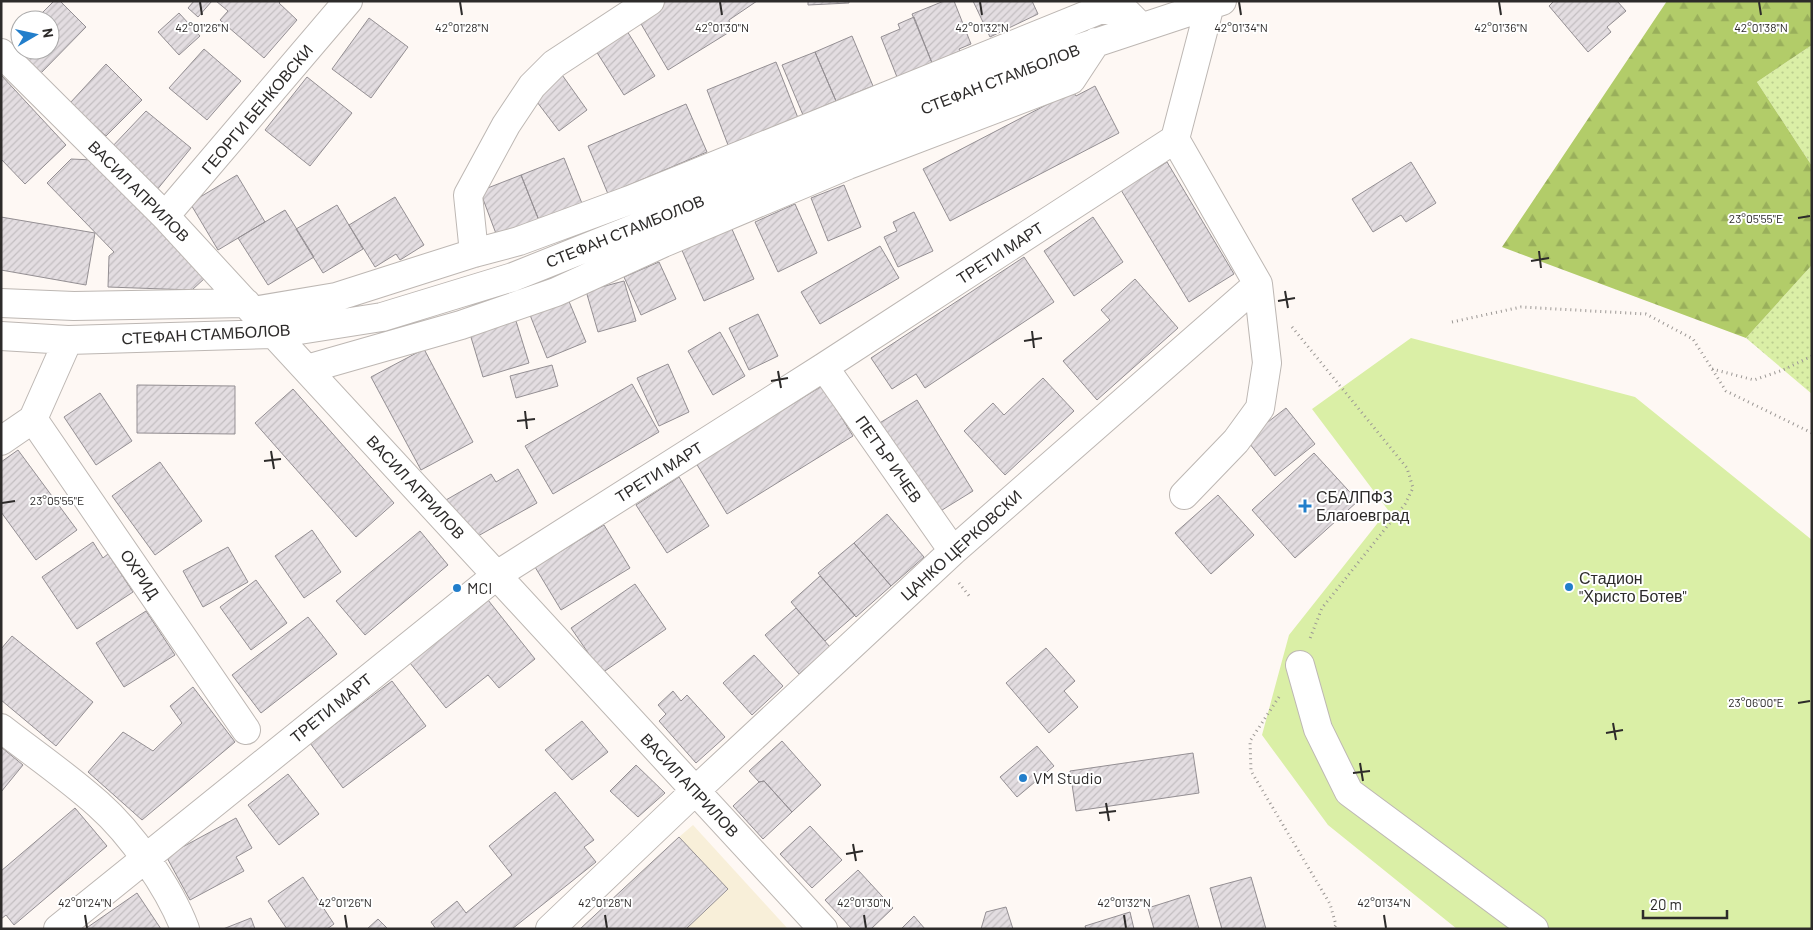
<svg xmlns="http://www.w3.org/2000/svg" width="1813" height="930" viewBox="0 0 1813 930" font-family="Barlow,sans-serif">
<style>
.education{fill:#f8efd9}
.grass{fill:url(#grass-dots)}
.forest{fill:url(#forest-firs)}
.pitch{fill:#daefa6}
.building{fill:url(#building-hatch);stroke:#948f93}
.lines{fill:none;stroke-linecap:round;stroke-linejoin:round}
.minor-casing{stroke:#bdb7b3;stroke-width:30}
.path{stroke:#9b9794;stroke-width:3;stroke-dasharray:1 4;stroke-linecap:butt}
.minor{stroke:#fff;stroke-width:28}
.ticks{fill:none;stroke:#2d2b2a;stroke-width:2}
.poi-dot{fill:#227ecb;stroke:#fff;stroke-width:2}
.labels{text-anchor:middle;stroke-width:4;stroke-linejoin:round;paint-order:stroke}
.street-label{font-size:16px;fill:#2d2b2a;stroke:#fff}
.poi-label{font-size:16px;fill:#2d2b2a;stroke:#fff;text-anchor:start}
.ticks-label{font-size:12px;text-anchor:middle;fill:#2d2b2a;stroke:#fff;stroke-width:4;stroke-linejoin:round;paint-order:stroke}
</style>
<defs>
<pattern id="grass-dots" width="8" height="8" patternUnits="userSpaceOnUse" patternTransform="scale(1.25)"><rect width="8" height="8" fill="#daefa6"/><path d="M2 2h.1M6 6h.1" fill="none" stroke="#bbcd8f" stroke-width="1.8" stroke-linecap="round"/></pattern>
<pattern id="forest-firs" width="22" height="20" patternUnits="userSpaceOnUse" patternTransform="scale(1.25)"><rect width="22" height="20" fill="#b2cc69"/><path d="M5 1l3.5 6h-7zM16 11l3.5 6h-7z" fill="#99af5b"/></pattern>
<pattern id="building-hatch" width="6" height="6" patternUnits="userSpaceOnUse" patternTransform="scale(1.25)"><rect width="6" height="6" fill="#e3dde1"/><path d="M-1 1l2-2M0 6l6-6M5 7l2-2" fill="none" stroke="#c3bec1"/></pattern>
</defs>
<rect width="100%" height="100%" fill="#fef8f4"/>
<path class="education" d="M693,825L788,929H580L679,837Z"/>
<path class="grass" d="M1812,45V166L1757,82Z
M1812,265V394L1746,338Z"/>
<path class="forest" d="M1667,1H1812V45L1757,82L1812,166V265L1746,338L1502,247Z"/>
<path class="pitch" d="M1411,338L1635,397L1812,540V929H1457L1328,825L1262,735L1289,635L1388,510L1312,409Z"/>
<path class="building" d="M54,1H60L86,27L40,74L11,44L20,35V50H50V20H35Z
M194,1H212L198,17L188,8Z
M216,1H281L279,3L297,20L264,58L220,20L228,11Z
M663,1H757L729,20L731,31L668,70L637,17Z
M808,1H849V3L808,5Z
M944,1H954L971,44L959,49L960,51L932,63L912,14Z
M973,1H1032L1038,14L990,37Z
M1554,1H1617L1626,11L1607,27L1611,32L1588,52L1549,6Z
M179,13L200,36L179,55L158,32Z
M914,17L932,63L897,77L881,37L900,29L898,24Z
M369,18L408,47L371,98L332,69Z
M627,31L655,76L624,95L596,51Z
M852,36L873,86L836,101L815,52Z
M204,49L241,81L207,120L169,88Z
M815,52L836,101L803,115L782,65Z
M776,62L798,118L728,145L707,90Z
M106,64L142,100L106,136L70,103Z
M560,72L587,110L559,131L531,94Z
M1,75L66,145L25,184L1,159Z
M307,77L352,113L310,166L265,130Z
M1095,86L1119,133L950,221L923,169L1073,91L1076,96Z
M686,104L707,152L608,194L588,146Z
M146,111L191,148L156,191L109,150Z
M564,158L583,206L540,223L521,175Z
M71,159L93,160L205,278L192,290L108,287L109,256L114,252L47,183Z
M1167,162L1234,274L1189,302L1121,190Z
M1411,162L1436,203L1406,222L1401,215L1373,232L1352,199Z
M237,175L265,222L218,250L190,203Z
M521,175L540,223L498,239L480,191Z
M844,185L861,227L828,241L811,198Z
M395,197L424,245L400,260L396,254L375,267L349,225Z
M795,204L817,253L778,272L755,222Z
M337,205L363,249L323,273L296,229Z
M285,210L314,257L268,285L238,238Z
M914,212L933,251L898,267L884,237L897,231L893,222Z
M1,217L95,233L86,285L1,270Z
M1093,217L1123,262L1074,296L1044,251Z
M731,227L754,279L704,301L681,248Z
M880,246L899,278L820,324L801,292Z
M1024,257L1054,302L925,388L916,374L892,389L871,358Z
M659,262L676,299L641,315L624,277Z
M1135,279L1178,328L1097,400L1063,361L1110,320L1101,310Z
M624,281L636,321L598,332L586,291Z
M568,299L586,342L547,358L530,315Z
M758,314L778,356L749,370L729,328Z
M516,321L529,363L483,377L470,334Z
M720,332L745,376L713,395L688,351Z
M424,349L473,442L421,470L371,377Z
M668,364L689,412L659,426L637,378Z
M552,365L558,386L516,398L510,376Z
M1043,378L1074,411L1005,475L964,431L993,403L1004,415Z
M632,384L659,432L553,494L525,446Z
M137,385L235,386V434L137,433Z
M822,386L853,436L727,514L696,463Z
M293,389L394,503L356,537L255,423Z
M100,393L132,441L96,465L64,417Z
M917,400L973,491L934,515L878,424Z
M1286,408L1315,444L1275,476L1246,439Z
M18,450L77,530L36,560L1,512V462Z
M1314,453L1358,501L1295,558L1252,510Z
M160,462L202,521L155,555L112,496Z
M518,469L537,503L469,541L446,500L491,474L496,482Z
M679,477L709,526L667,553L636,505Z
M1218,495L1254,535L1211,574L1175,533Z
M887,514L924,557L891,586L854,543Z
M604,525L630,568L561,610L535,567Z
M312,530L341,572L304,598L275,556Z
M420,531L448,565L365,635L336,601Z
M93,542L103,558L108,554L133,592L77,629L42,577Z
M854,543L891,586L856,617L818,573Z
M228,547L248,582L203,607L183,571Z
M820,576L855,615L825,641L791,602Z
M256,580L287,623L251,650L220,607Z
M635,584L666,629L602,673L571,628Z
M488,600L535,659L499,688L488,675L446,708L410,663Z
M796,608L830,647L799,674L765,635Z
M146,611L175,655L124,687L96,643Z
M308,617L337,654L261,713L232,675Z
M12,636L93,702L56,746L1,700V649Z
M1046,648L1075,681L1064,691L1078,707L1049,733L1006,683Z
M754,655L783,686L752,715L723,683Z
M392,681L426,726L343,788L310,743Z
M193,687L235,742L142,820L88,772L123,732L153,751L182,723L170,706Z
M673,691L681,701L687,695L725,737L696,763L659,721L666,714L658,705Z
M582,721L608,752L572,780L545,750Z
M782,741L821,785L792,812L764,781L759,782L749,771Z
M1037,746L1054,766L1017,797L1000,777Z
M1,747L23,765L1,792Z
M1193,753L1199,793L1076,811L1070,771Z
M636,765L665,793L638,817L610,791Z
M288,774L319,814L279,845L248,805Z
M764,781L792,812L763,839L733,806L759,782Z
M555,792L594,840L584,847L596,862L512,929H436L431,922L457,901L466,913L512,875L489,846Z
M75,808L107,846L14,925L6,915L1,919V871Z
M236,818L252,848L236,857L244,871L190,900L166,856Z
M810,826L842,860L812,888L780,854Z
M679,837L728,889L686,929H580Z
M858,870L893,908L871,929H852L825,900Z
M303,877L334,924L327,929H287L268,901Z
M1251,877L1266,929H1222L1210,888Z
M137,893L161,929H85Z
M1189,895L1199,929H1154L1148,908Z
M1006,907L1013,929H981L986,912Z
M1130,912L1134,929H1086L1085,926Z
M914,916L925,929H901Z
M251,918L255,929H223Z
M378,919L388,929H367Z"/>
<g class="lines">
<defs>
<path id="minor" d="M1,53L165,216L823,929
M165,216L348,1
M474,253L468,195L506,125L532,86L554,64L650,1
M1,303L74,306L246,303
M253,311L336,297L474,253L519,241L630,200L1099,10H1124L1141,27
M1,336L68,340L274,334L382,317L513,277L638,227L837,143L1068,52L1222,1
M824,367L953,551
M307,369L461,325L556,292L663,243L848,165L1071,80L1096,42
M33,419L246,730
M1,441L33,419L68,340
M1184,495L1236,441L1260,408L1267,363L1258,284
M1300,665L1318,729L1349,792L1534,929
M1,728C33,753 68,777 98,804C131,833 169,887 185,929
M58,929L497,575L824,367L1175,139L1211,1
M550,929L695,791L953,551L1258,284L1175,139"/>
</defs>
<use href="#minor" class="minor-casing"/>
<path class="path" d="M1452,322L1521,307L1646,314L1693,339L1726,391L1812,433
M1292,327L1407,468L1413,488L1405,504L1322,608L1309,641
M1712,369L1754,380L1783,370L1812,356
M959,583L970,597
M1279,697L1250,741L1251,771L1330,904L1336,925L1333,929"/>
<use href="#minor" class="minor"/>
</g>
<path class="ticks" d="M200,2L202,15M460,2L462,15M720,2L722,15M980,2L982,15M1239,2L1241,15M1499,2L1501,15M1759,2L1761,15M1798,218L1810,216M1539,251L1541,268M1531,261L1549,258M1285,291L1288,308M1278,301L1295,298M1032,331L1034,348M1024,341L1042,338M778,371L781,388M771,381L788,378M525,411L527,429M517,421L535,419M271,451L274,469M264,461L281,459M2,503L15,501M1798,703L1810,701M1613,723L1616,740M1606,733L1623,730M1360,763L1363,781M1353,773L1370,771M1106,803L1109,821M1099,813L1116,811M853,844L856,861M846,854L863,851M85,915L87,928M345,915L347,928M605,915L607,928M864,915L866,928M1124,915L1126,928M1384,915L1386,928"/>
<g class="poi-dot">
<path d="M1302.5 498.5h5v5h5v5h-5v5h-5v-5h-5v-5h5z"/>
<circle cx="1569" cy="587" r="5"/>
<circle cx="457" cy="588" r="5"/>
<circle cx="1023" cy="778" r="5"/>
</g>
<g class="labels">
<g class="street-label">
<text transform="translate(1000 79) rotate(-21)" y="6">СТЕФАН СТАМБОЛОВ</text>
<text transform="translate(257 109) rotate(-50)" y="6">ГЕОРГИ БЕНКОВСКИ</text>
<text transform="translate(139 191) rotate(45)" y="6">ВАСИЛ АПРИЛОВ</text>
<text transform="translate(625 231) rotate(-22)" y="6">СТЕФАН СТАМБОЛОВ</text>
<text transform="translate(1000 253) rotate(-33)" y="6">ТРЕТИ МАРТ</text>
<text transform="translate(206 334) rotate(-3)" y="6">СТЕФАН СТАМБОЛОВ</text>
<text transform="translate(889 459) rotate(55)" y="6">ПЕТЪР ИЧЕВ</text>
<text transform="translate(659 472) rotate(-32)" y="6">ТРЕТИ МАРТ</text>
<text transform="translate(416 487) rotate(47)" y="6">ВАСИЛ АПРИЛОВ</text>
<text transform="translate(961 545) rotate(-42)" y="6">ЦАНКО ЦЕРКОВСКИ</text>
<text transform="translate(140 574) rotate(56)" y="6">ОХРИД</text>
<text transform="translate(331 708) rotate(-39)" y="6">ТРЕТИ МАРТ</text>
<text transform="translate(690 785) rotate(47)" y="6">ВАСИЛ АПРИЛОВ</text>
</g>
<g class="poi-label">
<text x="1316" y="503">СБАЛПФЗ<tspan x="1316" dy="18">Благоевград</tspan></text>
<text x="1579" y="584">Стадион<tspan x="1579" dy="18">"Христо Ботев"</tspan></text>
<text x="467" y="594">MCI</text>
<text x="1033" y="784">VM Studio</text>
</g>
</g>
<g class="ticks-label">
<text x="202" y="32">42°01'26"N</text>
<text x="462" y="32">42°01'28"N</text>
<text x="722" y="32">42°01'30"N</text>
<text x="982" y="32">42°01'32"N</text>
<text x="1241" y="32">42°01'34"N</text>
<text x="1501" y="32">42°01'36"N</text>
<text x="1761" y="32">42°01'38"N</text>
<text x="1756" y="223">23°05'55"E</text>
<text x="57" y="505">23°05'55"E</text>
<text x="1756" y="707">23°06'00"E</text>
<text x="85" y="907">42°01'24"N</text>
<text x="345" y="907">42°01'26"N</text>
<text x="605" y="907">42°01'28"N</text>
<text x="864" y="907">42°01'30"N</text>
<text x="1124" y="907">42°01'32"N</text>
<text x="1384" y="907">42°01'34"N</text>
</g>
<rect width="1813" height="930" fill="none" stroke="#2d2b2a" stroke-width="5"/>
<g transform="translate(35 35) rotate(81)"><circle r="24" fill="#ffffff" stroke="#abaaaa"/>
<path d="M0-4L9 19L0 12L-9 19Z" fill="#227ecb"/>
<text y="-8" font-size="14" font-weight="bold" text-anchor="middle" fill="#2d2b2a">N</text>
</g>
<path d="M1643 910v8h84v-8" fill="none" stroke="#2d2b2a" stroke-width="2.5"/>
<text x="1650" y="910" font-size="15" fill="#2d2b2a" stroke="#ffffff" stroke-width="4" paint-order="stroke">20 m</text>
</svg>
